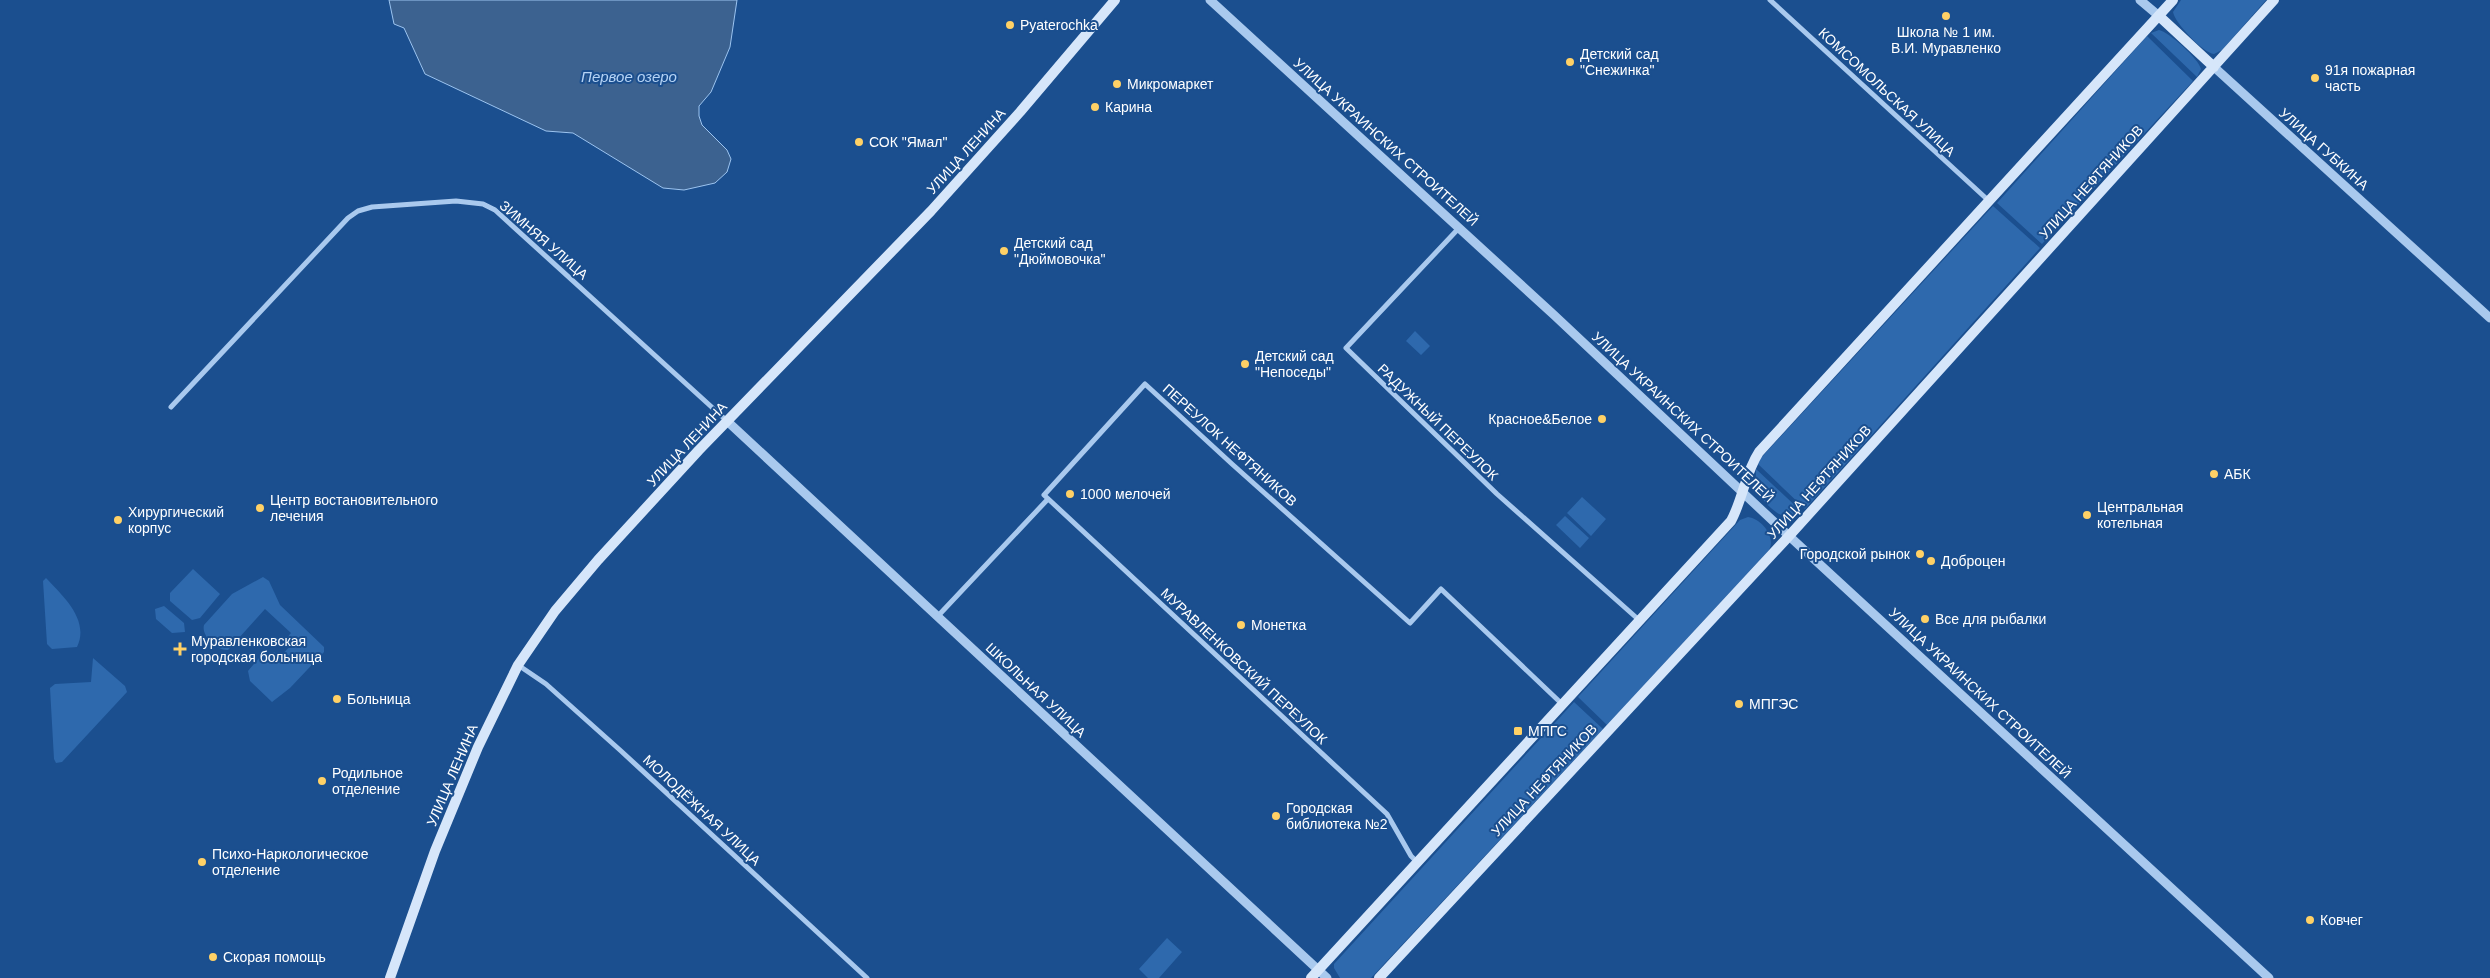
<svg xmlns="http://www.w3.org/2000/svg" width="2490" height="978" viewBox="0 0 2490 978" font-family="Helvetica,sans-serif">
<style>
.green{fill:#2e69ad}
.water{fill:#3c6290;stroke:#9cc4f0}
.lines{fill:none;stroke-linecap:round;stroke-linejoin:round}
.minor{stroke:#a9c9ee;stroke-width:5}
.tertiary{stroke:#a9c9ee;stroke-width:9}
.secondary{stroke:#d6e6fa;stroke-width:10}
.poi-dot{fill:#ffd166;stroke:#1b4f8f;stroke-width:2}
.labels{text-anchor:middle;stroke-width:4;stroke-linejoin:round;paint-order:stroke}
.poi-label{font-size:14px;fill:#fff;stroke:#1b4f8f;text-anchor:start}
.street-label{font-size:14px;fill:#fff;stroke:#1b4f8f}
.water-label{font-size:15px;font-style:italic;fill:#b5d3f5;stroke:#1b4f8f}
</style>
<rect width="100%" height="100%" fill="#1b4f8f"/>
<path class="green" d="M2181,0H2266L2222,50L2214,54C2203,53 2175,23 2173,12Z
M2159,30C2169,32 2199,59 2201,69L2197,77L2151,33Z
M2147,36L2193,81L2042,244L1997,203Z
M1993,206L2040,248L1805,509L1758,464L1760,459Z
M1415,331L1430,346L1421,355L1406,341Z
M1756,469L1802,512C1788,529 1762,503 1757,489C1755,482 1756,475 1756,469Z
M1582,497L1606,519L1591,536L1567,513Z
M1565,516L1589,538L1580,548L1556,525Z
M1748,517C1762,519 1776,537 1769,550L1607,725L1578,697L1740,520Z
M193,569L220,594L200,618L192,620L170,601V593Z
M263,577L269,581L280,605L324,647V652L290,688L272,702L250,681L248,671L259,658L265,663L274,652L280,657L291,645L286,639L291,633L265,609L228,650C217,651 201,636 204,625L232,594Z
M46,578C63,596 90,620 77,647L52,649L47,644L43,581Z
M164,606L184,623L185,632L172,633L156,619L155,609Z
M93,658L125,686L127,692L62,762L56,763L54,759L50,688L55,684L91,682Z
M1574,702L1603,729L1371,978H1340L1334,968V964Z
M1167,938L1182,952L1159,978H1148L1139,969Z"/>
<path class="water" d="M389,0H737L730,47L711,92L699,106V116L702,125L727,150L731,159L727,172L715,183L684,190L663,188L573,133L546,131L425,74L404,28L394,24Z"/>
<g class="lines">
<path class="minor" d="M1770,0L1989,201
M1459,228L1346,348L1497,494L1639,620
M171,407L348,218L358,211L372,207L456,201L483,204L495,210L727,421
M937,617L1048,499
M518,665L546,684L621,751L867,978
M1417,862L1411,856L1387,814L1044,495L1145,384L1232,464L1410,623L1441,589L1562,704"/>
<path class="tertiary" d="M1210,0L1554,315L1789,536L2269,978
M2140,0L2159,16
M2214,67L2490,318
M727,421L1327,978"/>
<path class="secondary" d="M2159,16L2214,67
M390,978L435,851L478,747L518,665L555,611L598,560L699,450L931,211L1020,112L1115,0
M1311,978L1731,521C1743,499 1745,473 1759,452L2173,0
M1379,978L1789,536L2274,0"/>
</g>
<g class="poi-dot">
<circle cx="1946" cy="16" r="5"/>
<circle cx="1010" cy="25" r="5"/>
<circle cx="1570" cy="62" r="5"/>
<circle cx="2315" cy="78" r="5"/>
<circle cx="1117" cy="84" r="5"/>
<circle cx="1095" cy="107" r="5"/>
<circle cx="859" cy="142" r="5"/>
<circle cx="1004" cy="251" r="5"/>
<circle cx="1245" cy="364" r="5"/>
<circle cx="1602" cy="419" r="5"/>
<circle cx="2214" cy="474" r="5"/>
<circle cx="1070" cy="494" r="5"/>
<circle cx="260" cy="508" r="5"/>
<circle cx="2087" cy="515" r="5"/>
<circle cx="118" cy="520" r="5"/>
<circle cx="1920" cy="554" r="5"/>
<circle cx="1931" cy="561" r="5"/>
<circle cx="1925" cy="619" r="5"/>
<circle cx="1241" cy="625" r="5"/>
<path d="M177.5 641.5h5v5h5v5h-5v5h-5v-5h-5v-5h5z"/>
<circle cx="337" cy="699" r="5"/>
<circle cx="1739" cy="704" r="5"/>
<rect x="1513" y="726" width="10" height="10" rx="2.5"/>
<circle cx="322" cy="781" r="5"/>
<circle cx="1276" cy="816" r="5"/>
<circle cx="202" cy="862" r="5"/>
<circle cx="2310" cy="920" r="5"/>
<circle cx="213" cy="957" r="5"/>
</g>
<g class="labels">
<g class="poi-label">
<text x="1020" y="30">Pyaterochka</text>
<text x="1946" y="37" text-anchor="middle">Школа № 1 им.<tspan x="1946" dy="16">В.И. Муравленко</tspan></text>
<text x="1580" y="59">Детский сад<tspan x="1580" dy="16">"Снежинка"</tspan></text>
<text x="2325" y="75">91я пожарная<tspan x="2325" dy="16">часть</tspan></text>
<text x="1127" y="89">Микромаркет</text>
<text x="1105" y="112">Карина</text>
<text x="869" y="147">СОК "Ямал"</text>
<text x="1014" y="248">Детский сад<tspan x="1014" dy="16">"Дюймовочка"</tspan></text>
<text x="1255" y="361">Детский сад<tspan x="1255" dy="16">"Непоседы"</tspan></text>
<text x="1592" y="424" text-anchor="end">Красное&amp;Белое</text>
<text x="2224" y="479">АБК</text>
<text x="1080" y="499">1000 мелочей</text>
<text x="270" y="505">Центр востановительного<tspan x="270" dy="16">лечения</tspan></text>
<text x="2097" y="512">Центральная<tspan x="2097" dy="16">котельная</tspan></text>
<text x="128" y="517">Хирургический<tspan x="128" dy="16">корпус</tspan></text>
<text x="1910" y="559" text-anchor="end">Городской рынок</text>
<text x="1941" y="566">Доброцен</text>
<text x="1935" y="624">Все для рыбалки</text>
<text x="1251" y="630">Монетка</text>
<text x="191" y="646">Муравленковская<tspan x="191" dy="16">городская больница</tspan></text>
<text x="347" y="704">Больница</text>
<text x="1749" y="709">МПГЭС</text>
<text x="1528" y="736">МПГС</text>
<text x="332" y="778">Родильное<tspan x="332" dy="16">отделение</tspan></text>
<text x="1286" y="813">Городская<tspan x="1286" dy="16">библиотека №2</tspan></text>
<text x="212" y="859">Психо-Наркологическое<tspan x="212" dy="16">отделение</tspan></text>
<text x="2320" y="925">Ковчег</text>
<text x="223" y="962">Скорая помощь</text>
</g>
<g class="street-label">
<text transform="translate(1887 92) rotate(43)" y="5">КОМСОМОЛЬСКАЯ УЛИЦА</text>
<text transform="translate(1386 142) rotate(42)" y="5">УЛИЦА УКРАИНСКИХ СТРОИТЕЛЕЙ</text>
<text transform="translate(2324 149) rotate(42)" y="5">УЛИЦА ГУБКИНА</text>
<text transform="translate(966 151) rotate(-48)" y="5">УЛИЦА ЛЕНИНА</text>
<text transform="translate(2091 182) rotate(-48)" y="5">УЛИЦА НЕФТЯНИКОВ</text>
<text transform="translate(544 240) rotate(41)" y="5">ЗИМНЯЯ УЛИЦА</text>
<text transform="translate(1683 417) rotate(43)" y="5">УЛИЦА УКРАИНСКИХ СТРОИТЕЛЕЙ</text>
<text transform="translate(1438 422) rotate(44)" y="5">РАДУЖНЫЙ ПЕРЕУЛОК</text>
<text transform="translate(687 444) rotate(-47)" y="5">УЛИЦА ЛЕНИНА</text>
<text transform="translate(1230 445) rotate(42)" y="5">ПЕРЕУЛОК НЕФТЯНИКОВ</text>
<text transform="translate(1819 482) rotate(-48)" y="5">УЛИЦА НЕФТЯНИКОВ</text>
<text transform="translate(1244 666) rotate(43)" y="5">МУРАВЛЕНКОВСКИЙ ПЕРЕУЛОК</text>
<text transform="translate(1036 690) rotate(43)" y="5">ШКОЛЬНАЯ УЛИЦА</text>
<text transform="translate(1980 693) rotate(43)" y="5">УЛИЦА УКРАИНСКИХ СТРОИТЕЛЕЙ</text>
<text transform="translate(452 775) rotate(-67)" y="5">УЛИЦА ЛЕНИНА</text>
<text transform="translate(1544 780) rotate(-47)" y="5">УЛИЦА НЕФТЯНИКОВ</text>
<text transform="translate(702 810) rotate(43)" y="5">МОЛОДЁЖНАЯ УЛИЦА</text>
</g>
<g class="water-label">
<text x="629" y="82">Первое озеро</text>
</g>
</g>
</svg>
